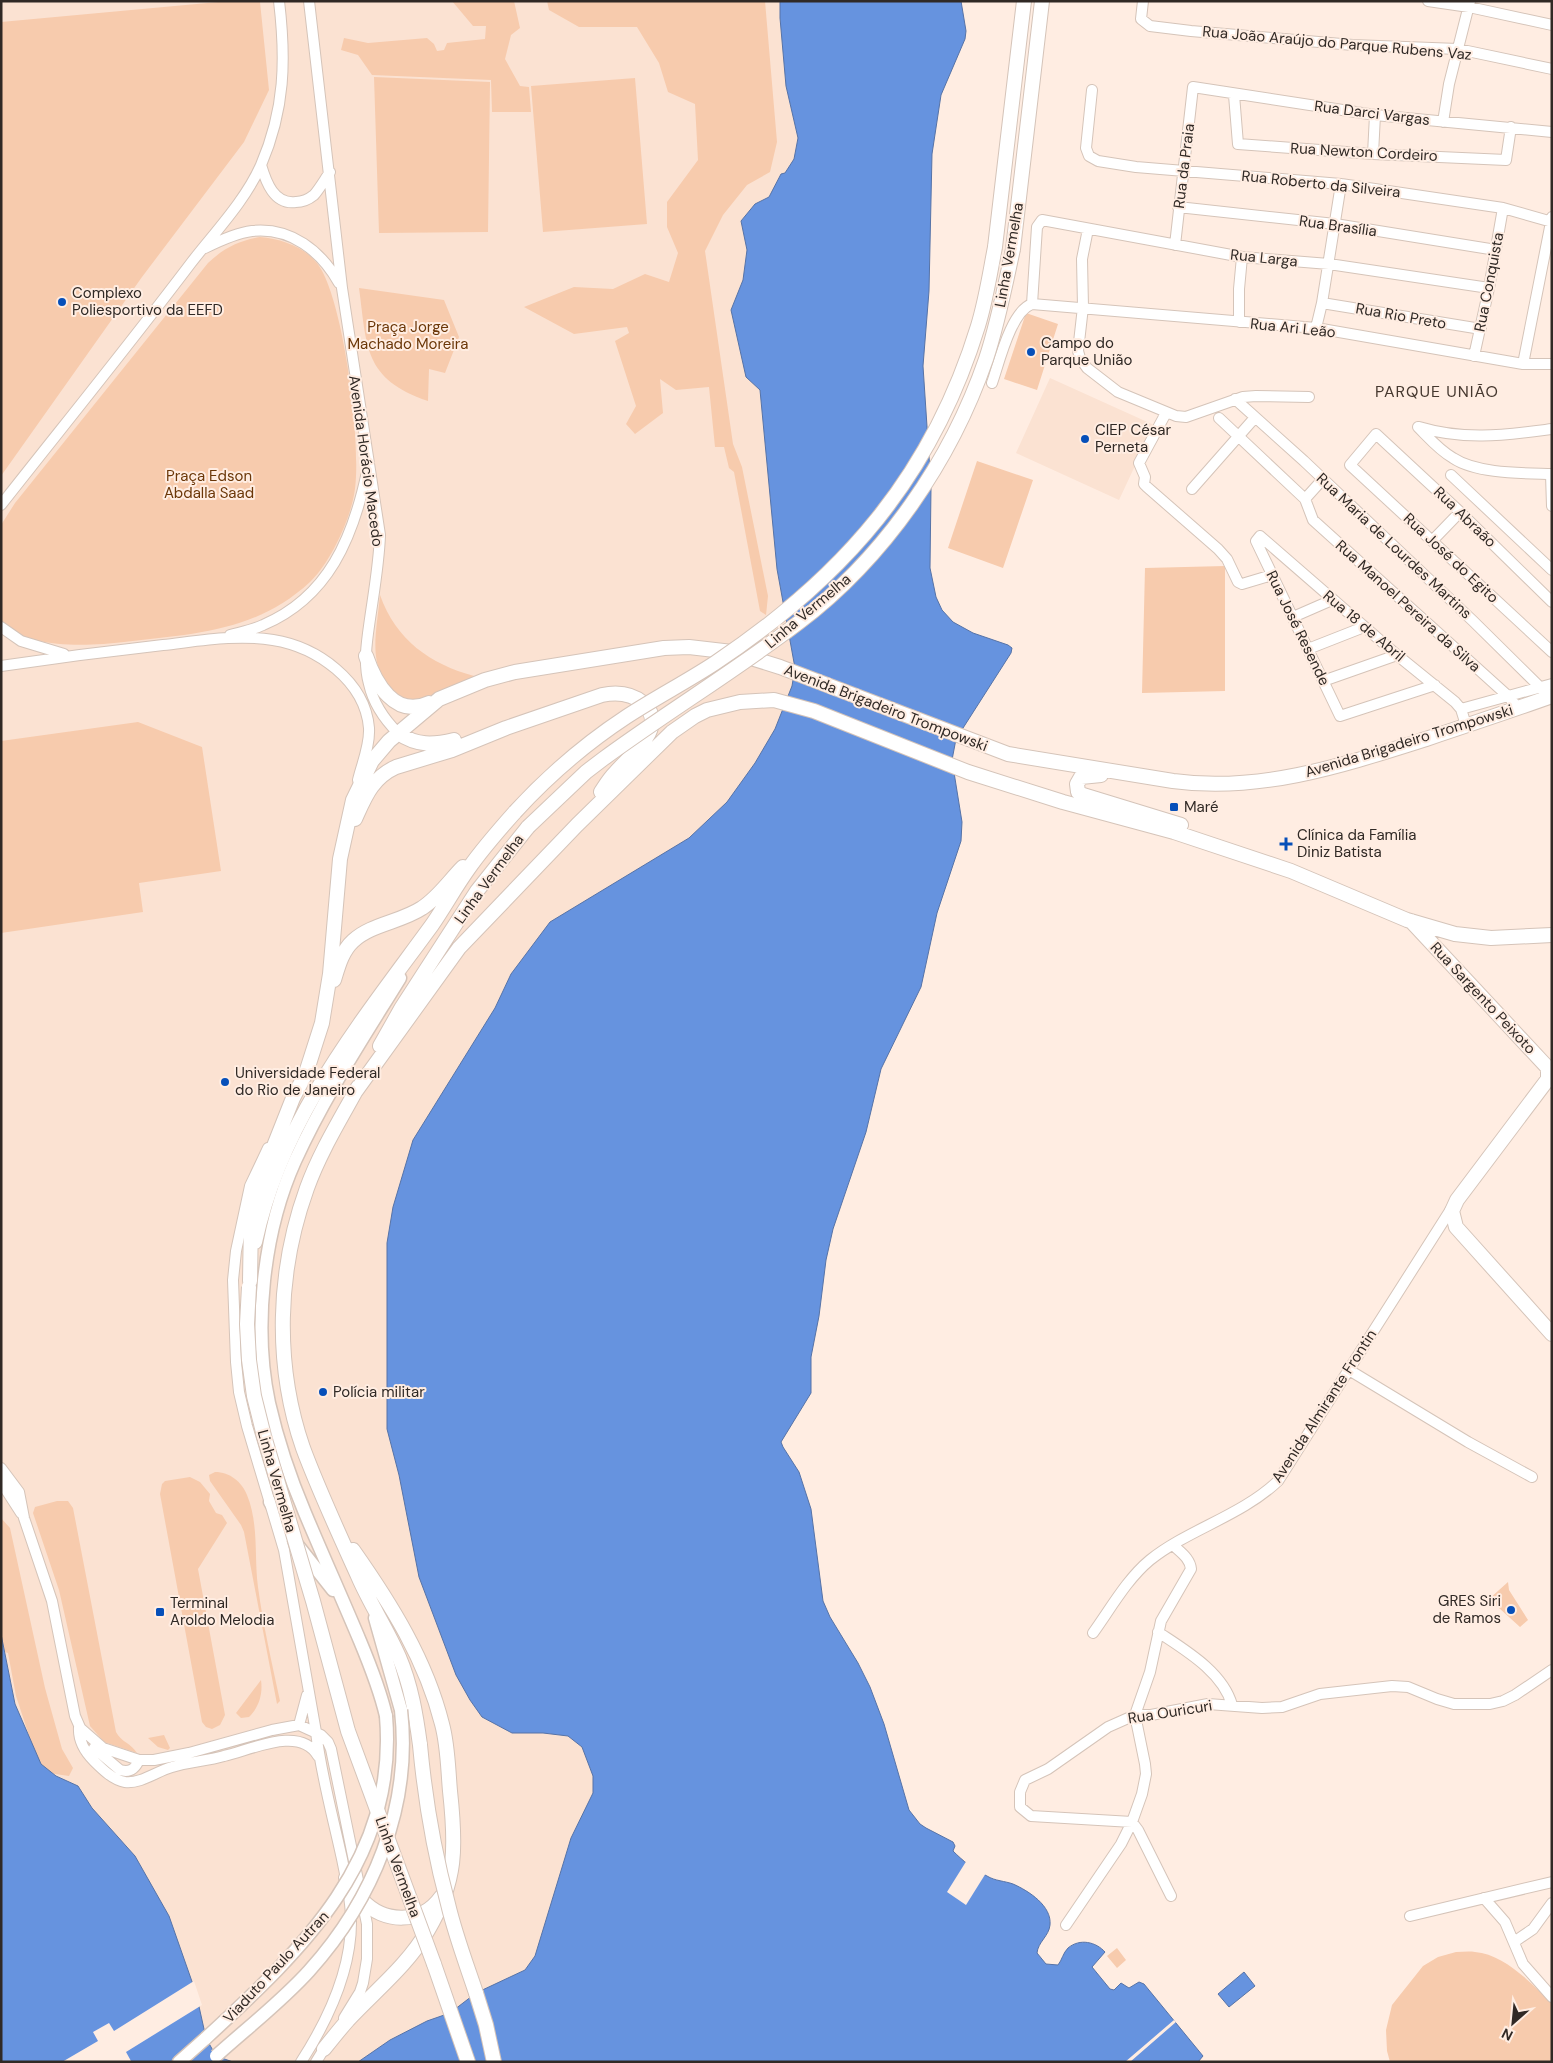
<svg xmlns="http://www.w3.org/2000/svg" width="1553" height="2063" viewBox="0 0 1553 2063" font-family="'DM Sans',sans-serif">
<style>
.built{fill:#fbe2d2}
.green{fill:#f7cbad}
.water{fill:#6693df;stroke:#5673a7}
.pier{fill:#ffede2}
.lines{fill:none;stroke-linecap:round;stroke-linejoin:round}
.minor-casing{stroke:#d5c4b9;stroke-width:12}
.major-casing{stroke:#d5c4b9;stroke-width:15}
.highway-casing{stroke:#d5c4b9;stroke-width:16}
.minor{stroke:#fff;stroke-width:10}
.major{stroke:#fff;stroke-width:12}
.highway{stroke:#fff;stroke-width:14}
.major-bridge-casing{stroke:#d5c4b9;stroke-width:15;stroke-linecap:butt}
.highway-bridge-casing{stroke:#d5c4b9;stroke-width:16;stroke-linecap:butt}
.major-bridge{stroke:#fff;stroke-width:12}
.highway-bridge{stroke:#fff;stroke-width:14}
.poi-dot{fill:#064fb9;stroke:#ffede2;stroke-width:2}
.labels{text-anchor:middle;stroke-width:4;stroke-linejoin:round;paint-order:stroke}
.street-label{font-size:15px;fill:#302925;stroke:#ffede2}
.poi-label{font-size:15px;fill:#302925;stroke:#ffede2;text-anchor:start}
.park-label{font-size:15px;fill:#6b3708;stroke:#ffede2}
.neighbourhood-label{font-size:16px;letter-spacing:1px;fill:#46382f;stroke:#ffede2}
</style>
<rect width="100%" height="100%" fill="#ffede2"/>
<path class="built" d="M1,1H780V18L786,86L798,138L794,159L785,173L781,174L769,197L755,204L741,221L747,250L743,280L731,310L746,377L760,390L777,569L795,668L792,686L775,729L755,763L727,802L689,838L511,974L495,1008L413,1140L387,1429L399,1475L470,1700L482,1717L512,1733H543L568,1736L582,1747L589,1761L593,1776V1793L571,1838L535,1956L525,1970L476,1993L450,2013L427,2021L390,2040L358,2062H233L216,2056L206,2038L196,1993L169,1916L135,1856L92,1808L78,1786L56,1776L41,1764L15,1704L1,1634Z
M1050,378L1154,425L1119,500L1016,453Z"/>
<path class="green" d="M229,1L260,2L269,90L244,142L142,277L1,476V22Z
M452,1H514L520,28L511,35L505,59L520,86L529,87L531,112H492L491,80L372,75L358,55L341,50L344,38L368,43L427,38L434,44L437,51L444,50L447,43L485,39L486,26H473Z
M547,1H765L777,142L770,172L747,185L723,215L705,251L733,444L742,467L768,596L766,615L760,611L734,472L729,468L724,447H715L709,387L676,390L660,379L663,413L635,434L626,424L636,406L615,341L629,333L627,327L574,334L524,307L574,287L613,289L645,274L669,282L678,253L667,227V202L698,160L695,104L668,92L659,63L637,27H579L549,10Z
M374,77L490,82L488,232L379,233Z
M635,78L647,224L543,232L531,86Z
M260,237C281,239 303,246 317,263C344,297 363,452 354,495C349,522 330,563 310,582C256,632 193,634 124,642C89,646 26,650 1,621V525L15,503L208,263C224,248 238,241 260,237Z
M359,288L444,300L459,337L445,373L429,369L428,401C363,379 367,346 359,288Z
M1026,313L1058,324L1037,390L1004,379Z
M977,461L1033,480L1003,568L948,548Z
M1225,566V691L1142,693L1145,568Z
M380,595C396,640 430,664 474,676L472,679L411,703C363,677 376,640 380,595Z
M138,722L202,747L221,871L139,883L143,912L1,933V741Z
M215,1472C230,1472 242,1482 247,1495C259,1524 254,1557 258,1587C263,1625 272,1663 280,1701L277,1704L244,1532L241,1525L210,1481L209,1475Z
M190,1477L200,1482L210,1494L209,1501L216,1513L222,1515L227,1523L198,1569L225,1715L220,1725L212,1729L206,1727L202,1722L160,1494L162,1484L165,1481Z
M57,1501H68L73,1508L116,1732C121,1742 131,1743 137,1753L104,1742L90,1726L59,1590L33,1513L35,1507Z
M1,1518L10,1528L45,1688L62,1749L73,1768L69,1776L41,1772L16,1696L8,1653L1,1651Z
M1508,1582L1509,1590L1528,1620L1520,1627L1489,1599Z
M261,1680C263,1694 259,1707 249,1717L241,1718L236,1713Z
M164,1735L170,1748L168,1750L158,1747L148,1738Z
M1117,1948L1126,1960L1117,1968L1107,1956Z
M1456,1952C1462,1952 1469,1951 1475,1952C1504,1954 1532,1984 1552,2003V2062H1390L1387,2051L1386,2030L1392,2005L1423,1966L1438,1957Z"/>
<path class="water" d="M780,1H961L966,31L965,39L941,95L932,154L929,291L923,366L931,487L930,568L936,597L942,610L953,622L973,633L1008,645L1012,648L1011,653L956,739L952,760L962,822L961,841L937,913L921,987L881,1069L866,1132L833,1229L826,1260L819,1316L811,1357V1393L781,1442L783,1447L799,1472L811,1509L823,1601L830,1617L858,1663L870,1687L884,1724L909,1810L920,1824L926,1828L953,1842L955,1846L953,1851C963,1861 974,1870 987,1876C995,1881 1005,1881 1013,1884C1029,1891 1052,1906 1050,1925C1049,1936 1038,1942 1037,1953L1046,1964L1058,1965C1062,1960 1063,1953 1068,1948C1080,1938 1096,1942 1105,1952L1092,1967L1110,1989L1114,1990L1121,1983L1129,1988L1139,1982L1144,1984L1203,2056L1198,2062H358L390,2040L427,2021L450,2013L476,1993L525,1970L535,1956L571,1838L593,1793V1776L582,1747L568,1736L543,1733H512L482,1717L470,1700L456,1675L419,1577L399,1475L387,1429V1243L393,1207L413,1140L495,1008L511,974L550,922L689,838L727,802L755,763L775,729L792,686L795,668L777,569L760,390L746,377L731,310L743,280L747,250L741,221L755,204L769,197L781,174L785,173L794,159L798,138L786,86L780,18Z
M1,1634L15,1704L41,1764L56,1776L78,1786L92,1808L135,1856L169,1916L196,1993L206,2038L216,2056L233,2062H1Z
M1244,1972L1255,1986L1229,2007L1218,1994Z"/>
<path class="pier" d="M967,1860L986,1873L966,1905L947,1892Z
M194,1981L202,2005L126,2052L131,2061L62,2062L98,2041L93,2032L109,2023L114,2031Z
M1174,2020L1176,2022L1130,2062H1125Z"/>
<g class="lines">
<defs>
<path id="minor" d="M309,1L342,288L380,535C379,563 374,591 370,619C367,640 363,663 369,684C373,702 385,720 398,733
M1143,1L1141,19L1150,26L1191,31L1353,45L1458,49L1552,69
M1428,1L1469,7L1552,25
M1092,90L1086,148L1089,156L1098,161L1136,167L1341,184L1503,208L1552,222
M1234,95L1238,144L1373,154L1506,160L1511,127
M1443,122L1449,84L1470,1
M1373,154L1375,115
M261,165C266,182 274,205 296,202C302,202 309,199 314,195C320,188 325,179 330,172
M1178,207L1335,224L1496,250
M1088,229L1082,259L1083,307L1078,351L1080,358L1087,368L1118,392L1176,416L1186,417L1243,397L1256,396L1309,397
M1175,245L1193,87L1375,115L1552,132
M205,248C219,241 236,233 252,231C291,227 321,251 339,283
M1322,303L1481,329
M1032,304L1037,227L1042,220L1242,257L1329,264L1489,288
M1239,322V289L1242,257
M1316,328L1322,303L1341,184
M1474,356L1489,288L1503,208
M1523,364L1552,217
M992,383C999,363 1011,311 1032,304L1316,328L1523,364H1552
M1235,399L1304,461L1473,621L1550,697
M1166,413L1139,463L1145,477L1144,484L1147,487L1218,549L1227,559L1238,582L1242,584L1272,575
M1219,418L1305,499L1313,520L1508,696L1518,708
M1418,427C1429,438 1439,450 1453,458C1477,474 1523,473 1552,474
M1419,427C1466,441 1505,435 1552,429
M1551,474L1552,506
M1451,475L1552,570
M1192,489L1251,422L1255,419
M1305,499L1323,479
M1,505C64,425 129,345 191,263C215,232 245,201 261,165C285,109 286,60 279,1
M1432,541L1460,512
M1552,602L1460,512L1376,434L1350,465L1552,652
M1293,617L1332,600
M1,627L21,641L64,654
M230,635C241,632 253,630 263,625C329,597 353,537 367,472
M1308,649L1364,627
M1,666C55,658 109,651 163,645C199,641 237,634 273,640C317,647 365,681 369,728C370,746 362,763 358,780
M1323,681L1397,655
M1435,685L1340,716L1256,541L1260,536L1397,655L1455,702L1461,709L1466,725
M1461,709L1552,684
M268,1148L250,1186L236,1251L233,1280L236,1362L239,1392L247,1426L284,1550L316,1732C321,1775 333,1817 342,1859C346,1879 351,1899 351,1919C352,1970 328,2020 301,2062
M1349,1370L1468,1442L1532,1477
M1,1468L19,1492L24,1518L52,1601L75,1716L82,1732
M1,1482L21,1513
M1158,1632C1185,1650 1223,1672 1232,1705
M1093,1633C1111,1608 1127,1579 1150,1560C1189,1529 1241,1516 1278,1481L1453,1206
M299,1725L307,1695
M79,1727L103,1748L139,1760H154L189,1753L272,1730L299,1725L321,1735L328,1742L331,1749L367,1924V1959L363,1983L360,1992L344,2018
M79,1727C78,1741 85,1752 94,1761C102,1769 113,1780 125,1782C141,1784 157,1771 172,1767C188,1762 207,1761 224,1756C251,1750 300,1725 318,1756
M94,1748L120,1770C130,1773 135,1769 139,1760
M1171,1896L1138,1830L1132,1822L1031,1816L1020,1807V1792L1025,1780L1048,1769L1108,1727L1135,1715H1151L1208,1704L1262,1708L1282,1707L1320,1694L1392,1686L1408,1687L1437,1699L1454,1704H1490L1503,1701L1515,1695L1552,1670
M1484,1898L1505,1922L1523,1964L1552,1997
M1410,1916L1552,1882
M1066,1925L1121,1844L1132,1822L1142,1794L1146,1774L1145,1764L1135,1715L1150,1672L1161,1621L1191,1569C1190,1558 1180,1552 1173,1545
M1514,1942L1533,1929L1552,1903
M316,2062L327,2044"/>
<path id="major" d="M270,1502L291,1537L333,1590
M375,1618L401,1710
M386,1716C380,1690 370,1665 360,1641C342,1598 323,1556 305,1513C291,1480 277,1438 269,1403C253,1328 263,1232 295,1161C324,1097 363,1038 400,978
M179,2062L206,2038"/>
<path id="highway" d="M995,247L1024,1
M1013,249L1042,1
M366,656C375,683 395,719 429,703
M398,733C417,746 433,745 454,740
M1101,775L1081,777L1077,784L1078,792L1083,795L1181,825
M355,819C365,797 372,778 396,767L452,750L506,728L602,695C617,692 631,693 643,703C670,727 629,756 615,773C609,779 605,786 601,792
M1411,921L1548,1068V1079L1457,1200L1452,1211L1456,1227L1552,1334
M334,980C338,967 342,951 353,941C371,924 401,922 422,908C438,898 450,880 463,867
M380,1046L402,1007L477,891L528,827
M358,1087C340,1120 320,1152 307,1188C277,1271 274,1364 303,1448C319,1491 339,1534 358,1576C370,1604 387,1629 399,1657C411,1685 416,1715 420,1745
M353,1095L459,948L577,825L672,732L695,716L707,710L740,702L774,700L814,711L968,772L1063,802L1174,832L1291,871L1407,920L1455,934L1491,938L1552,935
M255,1242C282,1118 359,1025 432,925C445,906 456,886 469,868C483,848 499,830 515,812
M250,1281L251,1219L270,1156L293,1098L306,1073L322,1023L330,974L340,859L353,800L372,761L389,741L439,699L485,680L515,672L664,648L689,647L732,652L780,667L1008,754L1173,781C1260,793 1344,765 1426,739C1468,725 1510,711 1552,696
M346,1878C351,1885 356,1893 362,1900C384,1924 422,1924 441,1897
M434,1964L468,2062
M476,1993L486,2025L494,2062
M324,2049C332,2039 340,2029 348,2020C375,1991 408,1965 428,1930C457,1881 456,1846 450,1791C448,1769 448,1746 442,1724C426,1660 391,1604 353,1550"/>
</defs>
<use href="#minor" class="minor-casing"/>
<use href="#major" class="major-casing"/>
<use href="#highway" class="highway-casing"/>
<use href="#minor" class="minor"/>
<use href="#major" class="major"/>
<use href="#highway" class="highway"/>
<defs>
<path id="major-bridge" d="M206,2038C303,1949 398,1859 386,1716
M216,2056C247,2028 281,2002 309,1971C373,1900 412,1807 401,1710"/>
<path id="highway-bridge" d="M515,812C548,776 585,744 626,717C655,698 686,682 715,663C844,577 932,476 978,326C986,300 990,273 995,247
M528,827L586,772L603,759C667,712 735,671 798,623C884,558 951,461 986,359C998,323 1005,286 1013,249
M249,1287L247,1324L249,1360L254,1396L264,1436L313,1601L348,1731L434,1964
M420,1745C425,1799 434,1852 448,1904C455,1934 466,1963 476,1993"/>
</defs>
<use href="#major-bridge" class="major-bridge-casing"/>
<use href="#highway-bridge" class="highway-bridge-casing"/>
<use href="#major-bridge" class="major-bridge"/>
<use href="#highway-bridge" class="highway-bridge"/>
</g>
<g class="poi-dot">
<circle cx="62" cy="302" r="5"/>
<circle cx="1031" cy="352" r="5"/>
<circle cx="1085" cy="439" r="5"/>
<rect x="1169" y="802" width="10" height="10" rx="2.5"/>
<path d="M1283.5 836.5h5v5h5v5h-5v5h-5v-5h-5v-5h5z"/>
<circle cx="225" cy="1082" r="5"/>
<circle cx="323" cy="1392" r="5"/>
<circle cx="1511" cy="1610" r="5"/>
<rect x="155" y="1607" width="10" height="10" rx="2.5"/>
</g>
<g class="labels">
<g class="street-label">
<text transform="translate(1337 43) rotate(5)" y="5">Rua João Araújo do Parque Rubens Vaz</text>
<text transform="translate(1372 113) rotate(7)" y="5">Rua Darci Vargas</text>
<text transform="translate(1364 152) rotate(3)" y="5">Rua Newton Cordeiro</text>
<text transform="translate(1184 166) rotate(-83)" y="5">Rua da Praia</text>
<text transform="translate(1321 184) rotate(6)" y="5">Rua Roberto da Silveira</text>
<text transform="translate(1338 226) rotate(8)" y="5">Rua Brasília</text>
<text transform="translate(1009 255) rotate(-80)" y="5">Linha Vermelha</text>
<text transform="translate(1264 258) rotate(6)" y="5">Rua Larga</text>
<text transform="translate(1489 282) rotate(-79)" y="5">Rua Conquista</text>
<text transform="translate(1401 316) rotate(10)" y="5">Rua Rio Preto</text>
<text transform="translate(1293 328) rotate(6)" y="5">Rua Ari Leão</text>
<text transform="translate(366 461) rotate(82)" y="5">Avenida Horácio Macedo</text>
<text transform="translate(1465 517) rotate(44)" y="5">Rua Abraão</text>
<text transform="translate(1394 546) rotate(43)" y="5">Rua Maria de Lourdes Martins</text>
<text transform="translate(1451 558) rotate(43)" y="5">Rua José do Egito</text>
<text transform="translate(1408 606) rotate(42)" y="5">Rua Manoel Pereira da Silva</text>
<text transform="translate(808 611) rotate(-40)" y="5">Linha Vermelha</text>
<text transform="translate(1364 626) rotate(40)" y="5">Rua 18 de Abril</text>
<text transform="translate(1298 628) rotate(64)" y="5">Rua José Resende</text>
<text transform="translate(886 708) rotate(21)" y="5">Avenida Brigadeiro Trompowski</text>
<text transform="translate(1409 741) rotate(-17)" y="5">Avenida Brigadeiro Trompowski</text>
<text transform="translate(489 879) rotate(-54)" y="5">Linha Vermelha</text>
<text transform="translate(1483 998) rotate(47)" y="5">Rua Sargento Peixoto</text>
<text transform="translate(1324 1406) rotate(-57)" y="5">Avenida Almirante Frontin</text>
<text transform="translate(277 1481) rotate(74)" y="5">Linha Vermelha</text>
<text transform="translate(1170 1712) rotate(-9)" y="5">Rua Ouricuri</text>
<text transform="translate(398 1867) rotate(70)" y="5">Linha Vermelha</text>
<text transform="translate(276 1967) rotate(-47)" y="5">Viaduto Paulo Autran</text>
</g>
<g class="poi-label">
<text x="72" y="298">Complexo<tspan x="72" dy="17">Poliesportivo da EEFD</tspan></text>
<text x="1041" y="348">Campo do<tspan x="1041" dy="17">Parque União</tspan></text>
<text x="1095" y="435">CIEP César<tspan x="1095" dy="17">Perneta</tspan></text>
<text x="1184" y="812">Maré</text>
<text x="1297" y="840">Clínica da Família<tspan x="1297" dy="17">Diniz Batista</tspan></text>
<text x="235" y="1078">Universidade Federal<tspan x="235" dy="17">do Rio de Janeiro</tspan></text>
<text x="333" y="1397">Polícia militar</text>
<text x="1501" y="1606" text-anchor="end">GRES Siri<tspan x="1501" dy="17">de Ramos</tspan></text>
<text x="170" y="1608">Terminal<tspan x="170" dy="17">Aroldo Melodia</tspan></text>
</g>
<g class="park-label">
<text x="408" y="332">Praça Jorge<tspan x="408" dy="17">Machado Moreira</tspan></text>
<text x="209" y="481">Praça Edson<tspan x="209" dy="17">Abdalla Saad</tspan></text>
</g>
<g class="neighbourhood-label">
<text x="1437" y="397">PARQUE UNIÃO</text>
</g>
</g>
<rect width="1553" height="2063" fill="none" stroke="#302925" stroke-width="5"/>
<g transform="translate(1513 2023) rotate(207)" stroke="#ffede2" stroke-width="4" paint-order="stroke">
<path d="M0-4L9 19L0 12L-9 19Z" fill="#302925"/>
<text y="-8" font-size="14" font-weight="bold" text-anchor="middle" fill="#302925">N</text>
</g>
</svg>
